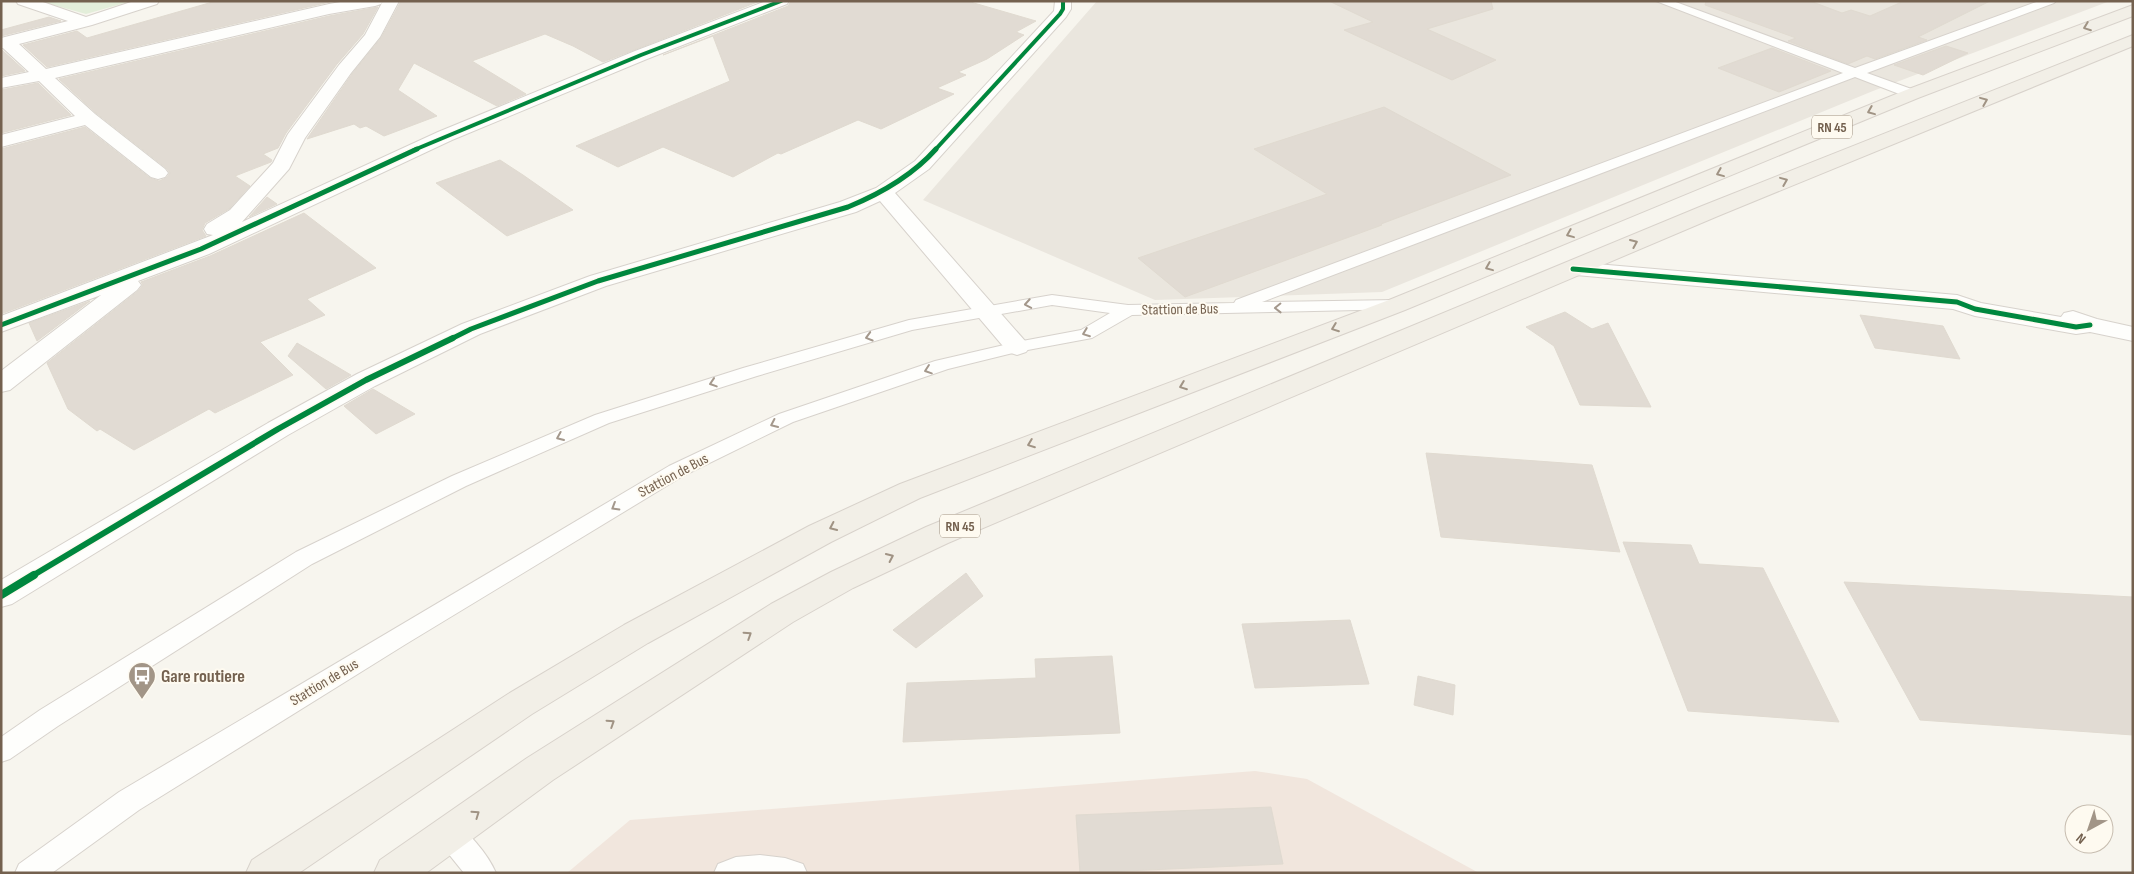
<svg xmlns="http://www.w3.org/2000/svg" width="2134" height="874" viewBox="0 0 2134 874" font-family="'Sofia Sans Condensed',sans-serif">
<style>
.commercial{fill:#f1e6dd}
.industrial{fill:#eae6de}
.green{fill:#e3eeda}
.building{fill:#e1dbd3;stroke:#e0dad0}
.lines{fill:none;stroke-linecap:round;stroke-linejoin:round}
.service-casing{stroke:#d7d2cc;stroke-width:2}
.minor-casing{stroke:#d7d2cc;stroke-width:2}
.primary-casing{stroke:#d8d2cb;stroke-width:2}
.service{fill:#fefefc;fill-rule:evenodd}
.minor{fill:#fefefc;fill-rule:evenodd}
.primary{fill:#f2efe7;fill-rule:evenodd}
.cycleway-far3-casing{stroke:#fefaf0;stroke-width:5.5}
.cycleway-far2-casing{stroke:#fefaf0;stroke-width:8}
.cycleway-far1-casing{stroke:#fefaf0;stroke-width:9}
.cycleway-casing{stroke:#fefaf0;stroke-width:11}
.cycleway-far3{stroke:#00873e;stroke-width:4}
.cycleway-far2{stroke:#00873e;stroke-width:5}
.cycleway-far1{stroke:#00873e;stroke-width:6}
.cycleway{stroke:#00873e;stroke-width:8}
.oneway{stroke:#a09384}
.oneway2{stroke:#a4988c}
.labels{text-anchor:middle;stroke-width:4;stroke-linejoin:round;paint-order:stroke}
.shield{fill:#fefaf0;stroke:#9d8f7f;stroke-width:1}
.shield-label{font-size:14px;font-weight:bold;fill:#74614f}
.street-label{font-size:15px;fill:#74614f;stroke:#fefaf0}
.near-poi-label{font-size:18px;font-weight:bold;fill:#74614f;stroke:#fefaf0;text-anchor:start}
</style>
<rect width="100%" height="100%" fill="#f7f5ee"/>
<path class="commercial" d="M1255,771L1307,779L1479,873H567L630,820Z"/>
<path class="industrial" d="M1097,1H2110L1873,91L1382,292L1155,300L923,200Z"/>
<path class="green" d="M39,1H132L86,14Z"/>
<path class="building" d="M216,1H334L47,67L23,45L77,31L87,38Z
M401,1H760L603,62L573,46L545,34L472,61L526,94L497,106L414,63L398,90L437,116L384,136L366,126L360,128L354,124L307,139L352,74L381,38Z
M791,1H967L1036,21L1016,32L1024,35L987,59L958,72L966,75L937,88L954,94L881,129L858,120L781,154L778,153L733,177L663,147L618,167L576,146L730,81L713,36L663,55L788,6Z
M1329,1H1491L1493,9L1427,29L1496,60L1452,80L1344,30L1373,22Z
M1706,1H1810L1842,13L1851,10L1870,16L1904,1H1990L1918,37L1927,40L1875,59L1867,56L1848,64L1788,41L1796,38L1705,5Z
M378,7L363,34L337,64L286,133L278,148L263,154L272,160L271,162L235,176L250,186L229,209L205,223L202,230L206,236L1,314V149L85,127L150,178L159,181L166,178L170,173L166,168L96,113L59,79L329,16Z
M49,17L61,21L1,36V30Z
M1946,46L1968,53L1923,75L1894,65Z
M1772,48L1831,71L1779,92L1718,68Z
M1,50H2L25,71L1,76Z
M38,83L71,115L1,133V90Z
M1384,107L1511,175L1381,224L1382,225L1185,297L1138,258L1327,194L1254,149Z
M500,160L523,175L573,210L507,236L436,183Z
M267,197L277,204L249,217Z
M304,213L376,268L307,299L325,315L260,342L293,375L215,413L209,409L134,450L100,429L97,431L68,409L47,363L138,291L143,285L141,282L210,256Z
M90,301L37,341L29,323Z
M1565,312L1592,329L1608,323L1651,407L1580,405L1554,346L1526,327Z
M1860,315L1943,326L1960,359L1875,348Z
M297,343L351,375L326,389L288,356Z
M373,389L415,414L376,434L344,406Z
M1426,453L1592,465L1620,552L1441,537Z
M1623,542L1691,545L1699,564L1763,568L1839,722L1688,711Z
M966,573L983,596L916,648L893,630Z
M1844,582L2133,597V735L1920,720Z
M1350,620L1369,684L1255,688L1242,624Z
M1112,656L1120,733L903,742L907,683L1036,678L1035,659Z
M1418,676L1455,685L1453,715L1414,705Z
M1271,807L1283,864L1080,873L1076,815Z"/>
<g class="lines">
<defs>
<path id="service" d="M1656,1H1673L1855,68L2039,1H2056L2054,3L1867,73L1917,91L1919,94L1917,97H1907L1855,77L1262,302L1397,300L1403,301L1406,305L1403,309L1132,315L1092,338L1017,352L948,369L793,422L683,476L406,644L139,810L52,873H15L19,864L119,792L669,466L779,414L935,361L1017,342L1081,330L1110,313L1052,305L912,330L757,376L609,423L466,486L312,564L58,726L10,759L1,762V737L40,710L296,552L452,476L595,415L743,368L909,320L1052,295L1128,305L1234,303L1236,300L1843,73Z
M449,820C466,827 489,856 496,873H464L439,842L435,833L439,824Z
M760,855L785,858L803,864L807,873H714L718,864L736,857Z"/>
<path id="minor" d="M16,1H40L86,17L134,1H159L157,4L92,25L19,44L46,69L329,4L346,1H383L381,4L375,6L329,14L55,78L95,114L165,169L168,173L165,177L158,179L151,177L85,125L1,147V135L75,116L39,81L1,88V78L29,72L3,48H1V38L68,21L18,4Z
M383,1H399L380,37L351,73L305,138L289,169L242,222L438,132L635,51L766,1H789L787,4L647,59L452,140L209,254L138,281L141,285L137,290L10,390L1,392V371L101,295L1,332V316L213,235L207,234L204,229L207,224L230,210L273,163L288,134L339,65L365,35Z
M1055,1H1071V9L1066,17L929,169L895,193L1026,342L1030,347L1026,352L1017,355L1008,352L880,201L856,212L606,286L480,334L375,386L288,435L12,604L1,607V580L268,423L357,374L462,324L590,276L840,202L876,188L915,161L1054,11Z
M1573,262L1957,295L1981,303L2061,317L2064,313L2073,311L2097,319L2133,327V341L2090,332L2076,334L1975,316L1953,309L1565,274L1562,269L1565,264Z"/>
<path id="primary" d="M2133,5V16L1918,98L1405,310L920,498L831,542L648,643L532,714L299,873H246L252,860L508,694L624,625L809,526L900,484L1389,300L1906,90Z
M2133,35V46L1718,216L948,543L853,588L793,622L553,780L426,873H374L380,860L527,758L771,604L831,572L926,527L1702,206Z"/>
</defs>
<use href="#service" class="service-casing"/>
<use href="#minor" class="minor-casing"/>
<use href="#primary" class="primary-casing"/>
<use href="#service" class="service"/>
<use href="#minor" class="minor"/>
<use href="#primary" class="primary"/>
<defs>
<path id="cycleway-far3" d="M414,150L641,55L781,1
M935,150L1060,14L1063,9V1"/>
<path id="cycleway-far2" d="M1573,269L1957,302L1975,309L2076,327L2090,325
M1,325L201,249L417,149
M451,339L471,329L598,281L848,207C882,193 912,176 936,149"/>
<path id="cycleway-far1" d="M32,576L278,429L366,380L453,338"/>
<path id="cycleway" d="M1,595L34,575"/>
</defs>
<use href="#cycleway-far3" class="cycleway-far3-casing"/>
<use href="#cycleway-far2" class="cycleway-far2-casing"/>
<use href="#cycleway-far1" class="cycleway-far1-casing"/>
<use href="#cycleway" class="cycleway-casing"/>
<use href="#cycleway-far3" class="cycleway-far3"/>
<use href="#cycleway-far2" class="cycleway-far2"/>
<use href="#cycleway-far1" class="cycleway-far1"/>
<use href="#cycleway" class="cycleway"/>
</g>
<defs><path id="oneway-chevron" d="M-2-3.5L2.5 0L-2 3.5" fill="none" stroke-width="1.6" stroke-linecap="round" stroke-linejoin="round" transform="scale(1.25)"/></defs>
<g class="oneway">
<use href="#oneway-chevron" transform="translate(2087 27) rotate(159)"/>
<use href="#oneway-chevron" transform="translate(1984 101) rotate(-22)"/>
<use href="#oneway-chevron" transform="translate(1871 111) rotate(158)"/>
<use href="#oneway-chevron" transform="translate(1720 173) rotate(158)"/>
<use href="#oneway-chevron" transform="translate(1784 181) rotate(-22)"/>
<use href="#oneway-chevron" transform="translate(1570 234) rotate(158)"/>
<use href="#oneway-chevron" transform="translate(1634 243) rotate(-23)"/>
<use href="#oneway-chevron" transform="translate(1489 267) rotate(158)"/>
<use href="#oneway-chevron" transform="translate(1335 328) rotate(159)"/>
<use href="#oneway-chevron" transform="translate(1183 386) rotate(159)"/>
<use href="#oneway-chevron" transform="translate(1031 444) rotate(159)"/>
<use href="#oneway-chevron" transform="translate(833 527) rotate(155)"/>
<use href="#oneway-chevron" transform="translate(890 557) rotate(-25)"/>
<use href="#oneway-chevron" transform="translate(748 635) rotate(-33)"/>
<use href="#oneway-chevron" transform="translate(611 723) rotate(-33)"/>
<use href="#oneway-chevron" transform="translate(476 814) rotate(-35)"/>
</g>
<g class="oneway2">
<use href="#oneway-chevron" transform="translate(1028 304) rotate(170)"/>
<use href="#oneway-chevron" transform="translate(1278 308) rotate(179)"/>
<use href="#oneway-chevron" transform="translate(1086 333) rotate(159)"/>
<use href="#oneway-chevron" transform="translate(869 337) rotate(164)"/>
<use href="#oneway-chevron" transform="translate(928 370) rotate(161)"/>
<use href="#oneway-chevron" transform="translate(713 383) rotate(162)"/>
<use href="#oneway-chevron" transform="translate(774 424) rotate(155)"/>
<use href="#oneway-chevron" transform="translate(560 437) rotate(157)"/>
<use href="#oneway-chevron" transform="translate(615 507) rotate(149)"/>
</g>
<defs>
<symbol id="bus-pin" viewBox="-11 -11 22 30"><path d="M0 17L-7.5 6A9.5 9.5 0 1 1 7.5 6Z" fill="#a29587" stroke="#fefaf0"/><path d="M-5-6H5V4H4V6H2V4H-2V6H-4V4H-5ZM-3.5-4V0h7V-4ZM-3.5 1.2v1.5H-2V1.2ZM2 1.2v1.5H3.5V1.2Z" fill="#fff"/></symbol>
</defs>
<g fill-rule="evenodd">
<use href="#bus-pin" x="126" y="660" width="32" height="43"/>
</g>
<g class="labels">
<g class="shield">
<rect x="1812" y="115.5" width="40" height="23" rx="4"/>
<rect x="940" y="514.5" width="40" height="23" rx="4"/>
</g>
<g class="shield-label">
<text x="1832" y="132">RN 45</text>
<text x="960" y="531">RN 45</text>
</g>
<g class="street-label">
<text transform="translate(1180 309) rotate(-1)" y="5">Stattion de Bus</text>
<text transform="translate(673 475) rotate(-28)" y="5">Stattion de Bus</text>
<text transform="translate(324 682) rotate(-31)" y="5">Stattion de Bus</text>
</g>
<g class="near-poi-label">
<text x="161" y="682">Gare routiere</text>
</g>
</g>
<rect width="2134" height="874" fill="none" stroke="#74614f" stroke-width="5"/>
<g transform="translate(2089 829) rotate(220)"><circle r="24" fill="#fefaf0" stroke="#c7bdb0"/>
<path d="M0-4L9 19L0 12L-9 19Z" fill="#a29587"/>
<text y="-8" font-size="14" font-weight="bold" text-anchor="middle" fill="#74614f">N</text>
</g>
</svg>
